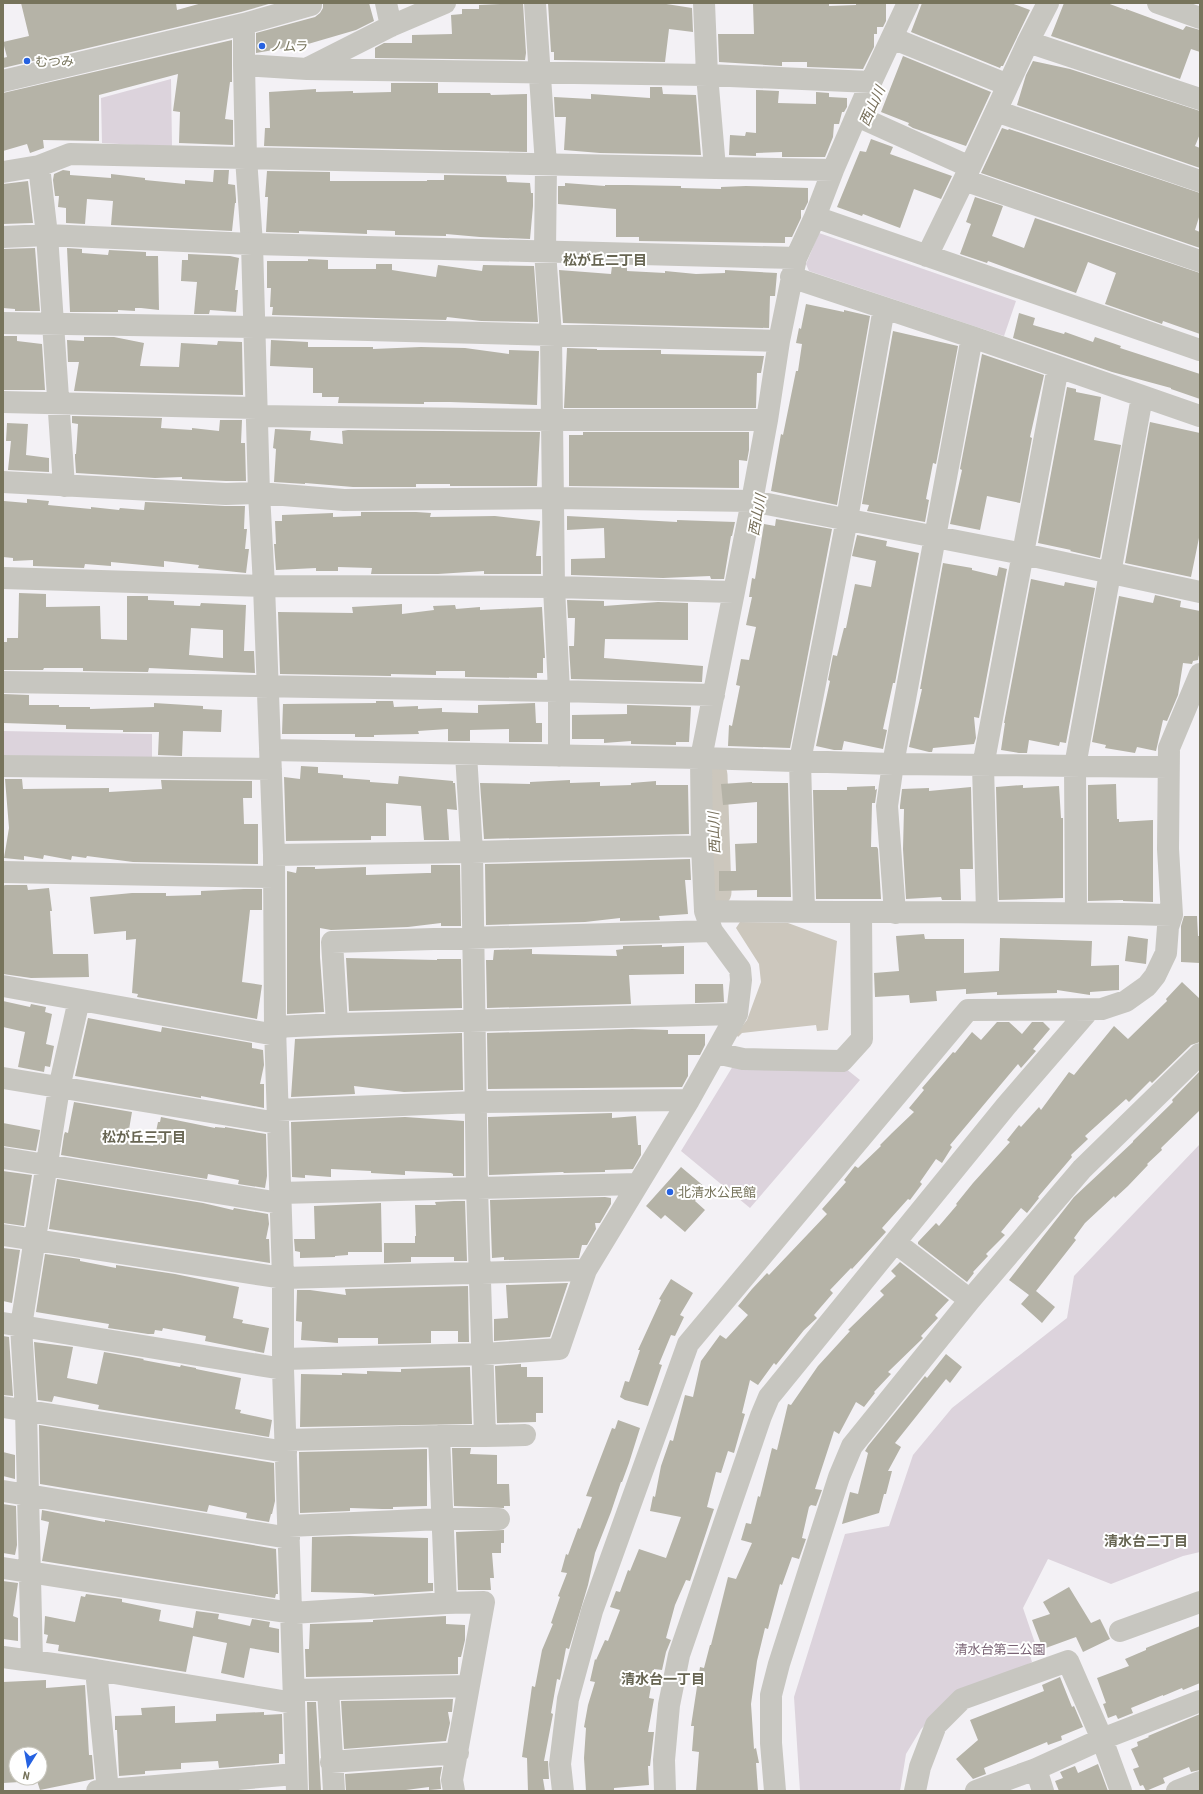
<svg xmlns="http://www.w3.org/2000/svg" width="1203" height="1794" viewBox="0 0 1203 1794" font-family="'Roboto Condensed','Noto Sans JP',sans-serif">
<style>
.green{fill:#dcd3dc}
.water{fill:#ccc7bd}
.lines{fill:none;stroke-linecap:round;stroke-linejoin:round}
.river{stroke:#ccc7bd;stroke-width:31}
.building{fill:#b5b3a7;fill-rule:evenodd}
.minor{stroke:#c7c6c0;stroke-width:22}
.poi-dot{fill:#2662e1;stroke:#fff;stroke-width:1.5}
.labels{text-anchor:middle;stroke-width:4;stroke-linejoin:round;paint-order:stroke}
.poi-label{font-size:13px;fill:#77745c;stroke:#fff;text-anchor:start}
.park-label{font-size:13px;fill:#796374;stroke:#fff}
.water-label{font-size:14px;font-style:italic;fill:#78705b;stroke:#fff}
.neighbourhood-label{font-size:14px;font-weight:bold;fill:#676552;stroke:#fff}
</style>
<rect width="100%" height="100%" fill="#f3f1f5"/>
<path class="green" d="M171,79L172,147L102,143L101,98Z
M819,233L1016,301L1004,336L809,271L806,264Z
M3,731L152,734V763L4,755Z
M733,1066L845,1068L860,1080L750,1208L681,1151Z
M1200,1144V1552L1183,1556L1111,1584L1048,1559L1023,1608L1036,1646L1028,1649L1032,1662L941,1710L921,1729L906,1754L900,1791H800L794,1697L845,1534L889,1526L913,1455L952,1408L1067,1318L1074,1276Z"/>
<path class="water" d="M740,922L788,923L837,941L828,1030L817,1031L816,1025L742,1033L738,1037L736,1034L747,1020L761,982L759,964L736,928Z"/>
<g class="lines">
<path class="river" d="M712,775L716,892"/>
</g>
<path class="building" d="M21,3H176L177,10L202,3H272L241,12L3,68V58L7,57L3,42L29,36Z
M323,3H369L374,21L356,30L308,44L256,53V33L315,17L320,13L323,8Z
M500,3H523L526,53L525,60L375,58V48L384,43H412V35L452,34L451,15L462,14V9H479V5L500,4Z
M548,3H582V4L660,3L692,8L693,32L669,29L665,62L554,60V52H551Z
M777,3H829V6L856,5V3L886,4V21L883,27H877V34H874V47L863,69L807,67V62H782V66L719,62L718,34H754L753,4Z
M922,3H1011L1030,10L1003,66H1001L1000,68L911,32Z
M1064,3H1107L1126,10V9L1183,30L1186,26L1200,30V52L1191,49L1180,79L1051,36Z
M232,40V82H230L225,119L233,120V145L179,143L180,112L173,111L178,74L99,95V141L43,140L44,148L30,153L27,144L3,151V93Z
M903,56L991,92L966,146L913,128L908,125L909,123L881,112Z
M1033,61L1070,69L1200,111V134L1195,146L1200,148V168L1017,105L1026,75Z
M391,83H438V93H490L491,95L527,94V152L264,146L265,128H270L269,92L316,89V92L353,91V93L391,92Z
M650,87H662L663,94L696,95L701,155L600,153L564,150L566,117H555L554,97L591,99V94L650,98Z
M756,90L779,91L778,103L816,104V92L829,93V97L847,98V107L844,112H842L839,124H834L833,137L825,157H782V152L756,153V156L729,155L730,135L745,136L746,132L756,133Z
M1002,128L1008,130L1009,129L1200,193V214L1195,230L1200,232V248L981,173Z
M871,139L893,147L890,154L952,176L941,199L914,189L900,228L863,214L862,216L837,207L860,151L866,152Z
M63,170L70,171V175L111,178V174L145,178V180L185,184V180L213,182L214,170H229L228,184L235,185L236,199V203H235L232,231L111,225L113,201L87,199L85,224L66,223V208L58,207L59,196H55L53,180L54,174Z
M267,171L330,172V181H427V180H444V175L506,176L507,182L530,183L531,193H533V206L530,239L480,237L446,234V236L395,235V231L367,230V234L299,231V233L266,232L268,197H265Z
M28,181L33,223L3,224V184Z
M565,183L605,186V185H628L681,186V188L721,189V187L746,186L808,188V202L804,210H801V218L792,237H785V243L639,241V237H616V209L558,204V186H565Z
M975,197L1003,206L992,236L1024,248L1035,218L1200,273V334L1163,321L1162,324L1105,304L1116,273L1088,262L1076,293L988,261L987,263L960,254L971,224L966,222Z
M35,248L40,311H15V309L3,308V249Z
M67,248L82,249V253L108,255L109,250L146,252V256H158L159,310L141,308H135V311L118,310V312H70Z
M188,254L230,256L239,258L235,290H238L236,312L210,310L209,314H194L197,282L181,281L182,260H188Z
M308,259L328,260V269H376V264H392V270L436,277L438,265L482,271L483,265L534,266L538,322L481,321L447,317L446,320L272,315L273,307H270L271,288H267V261H308Z
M612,266H627V271L665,273V271L696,274L725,273V270L777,273L775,296H770L769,328L563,323L559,270L611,274Z
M806,304L844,312V310L870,316L837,505L771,491L781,434L783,435L796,371H798L802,344L796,343L799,328L801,329Z
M1019,313L1035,318L1033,325L1064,334L1065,332L1093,342L1095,337L1121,346L1120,348L1200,374V399L1171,389V388L1112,372L1013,338Z
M893,331L958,346L936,464L933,463L926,499L929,500L925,522L867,511L869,505L862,504Z
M3,336H17V341L42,344L45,390H3Z
M84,337H114L144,343L140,366L179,367L181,343L217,345L218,341L242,342L243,395L74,391L79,362H68L67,340L84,341Z
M271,340L308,342V347H373V349L421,347L465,348L509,354V350L539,351L537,405L450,402H424V404L338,403L339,397H322V393H313V368L270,366Z
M567,348L597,349V350H661V354L764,356L761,373H757L756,408H564Z
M982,354L1044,375L1030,437L1032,438L1020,503L987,496L980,530L950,524L962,470L960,469Z
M1067,387L1076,389V392L1101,397L1094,440L1121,445L1100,558L1070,551L1071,550L1038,543Z
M72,416L162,418L161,428L192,430V428L219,431L220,420H242L241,443H245L246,481H226L182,479V477L155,478L76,473L75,458V454H76L78,424L72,423Z
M1150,422L1200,433V533L1191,577L1125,563Z
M7,423L28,424L26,455L49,458V472L8,470L11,441H6Z
M275,429L311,431L310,440L343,444L342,431L348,430L540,432L537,486H450V484H416V487H353L305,483V484L274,482L276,449L273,448Z
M583,432H749V450L747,461L739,460V488L569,486V435H583Z
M27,499L49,501L48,505L91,509V507L119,510L120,508L144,510L145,502L225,506H245L244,529H247L245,549H249L246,573L198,568L199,565L164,561V567L111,562V566L85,564L84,568L33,566V560L13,561V558L3,557L4,501L27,503Z
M361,512H416L431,513L430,517L495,516L540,521L536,556H541V574H484V571L438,574H371L372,568L338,567V571H316V568L276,570L274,544H276L275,521H282V515L333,513V517L361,516Z
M567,516L677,522V520L735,522L732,536H731L724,579H711L710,576L663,578L571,575V559L605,558L604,528L567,530Z
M776,519L832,529L790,748L728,746L729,725L732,726L740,686L736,685L741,659L749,660L756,627L746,625L752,597H749L752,578L755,579L764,524L775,526Z
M857,535L887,541L886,546L919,553L895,683H893L883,729L887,730L883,749L844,741L842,750H834L816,746L830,681L828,680L833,655L837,656L844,628H846L855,584L871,587L876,561L852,556Z
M943,563L972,568V570L997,576L999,567L1007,569L979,718L974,717L976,738L974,744L933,748L932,752H929L909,747L922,689H920Z
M1031,579L1064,586L1065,582L1095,588L1066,743L1060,742L1059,746L1029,740L1027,753H1019L1001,750L1005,723H1004Z
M19,593L46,594V607L100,606L101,639L127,640V596H148V600L174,601V605L200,606L201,603L246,605L244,651H254L255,673L149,668L148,672L83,671V668H44L43,670H3V642H7V638H18ZM191,628L223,630V658L189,655Z
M1155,595L1181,601L1180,607L1200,611V650L1198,660L1193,661L1192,664L1183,663L1178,695L1167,721L1163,720L1156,751L1137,747L1135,753L1105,748L1106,745L1092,742L1119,596L1153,603Z
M567,600L604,601V606L658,602L688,603V640L605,639L604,658L703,666L702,682L571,679L569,646H574L575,618H568Z
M402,604V614L434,610L433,606L455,605L456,609L480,607V610L542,607L545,658H543V673H537V678L465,677V671H436V675L391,674V676L280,674L278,612L353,613L352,607Z
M3,694L29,695V705H59V707H90V709L154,707V703L203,706V709L222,710L221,732L183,731L182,756L158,755L159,732H123V730L66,729V725L3,723Z
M376,701H393L394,707L418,706V709L442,708V712L478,713V705L535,703L536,723H542V742H509V729L470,730V741H448V729L418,731L419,734L374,735V737H355V734H282L283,704L376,703Z
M627,705L691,707L689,742H676V745L631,744V741L604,743V739H572V715L627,714Z
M301,766L318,767V773L343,775V778L370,780V782L398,784L399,776L453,781V783H455L457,810L447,809L449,840H424L421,806L386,803V836H371V840L286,841L284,777L300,779Z
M5,779H22L23,789L109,788V792L162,789L161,780L252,781V798H243L244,824H258V864L133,862L87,856L86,858L72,856L71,860L44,855L43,859L24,856V860L4,858L9,828Z
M570,780V783L600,782V786L631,785V783L656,781V785H688L689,834L484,839L480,783L530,784V782Z
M752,782V783H788L791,897H757V890L719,891V871H736L735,844L757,843V802L723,805L721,784Z
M1116,784L1117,819H1119V822L1153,820V902L1123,901V900L1088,901V785Z
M1023,785V788L1059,786L1061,818H1063V898L999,900L996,787Z
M875,786V790L877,789L875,803H872L871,847H877L878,849L881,899H816L813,790H847V787Z
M971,787L973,869H960L961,900H942L941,897L906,899L903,849L904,809H900V806L902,789L929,788V791Z
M690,859L691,880H685L688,914L659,916L660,920L620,921V918L585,922L486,925L485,864Z
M431,865H460L461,926H441V923L408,927L331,930L320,928V957L324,1012L287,1014V871L296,873L297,867H315V869L366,867V875L427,873H431Z
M5,885H27L28,890L49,888L52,911H50L53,954H88L89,977L31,978L3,974V886Z
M244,889H262V910H250L242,982L262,985L257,1019L137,997L138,994L132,993L136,939L126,940V931L94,934L90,897L132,893H166V896L201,895V891Z
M1184,916H1197L1198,936H1200V963L1181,962V926Z
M924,934L925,939H964V973L999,971L1000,938L1092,941L1091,966L1119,965V990L1090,992V995L1057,990V993L997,995V992L966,994V989L936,991L937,1001L910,1003L909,995L875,997L874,973L899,971L896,936Z
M1128,936L1148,939L1146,964L1125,961Z
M662,945V947L684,946V974L629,975L631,1004L487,1008L486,960H493L494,950L532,949V954L617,956L616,950L623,949V946Z
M346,958L437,960V959H461L462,1008L349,1011Z
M1182,982L1200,999V1042L1191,1045L1152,1083L1150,1081L1129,1102L1126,1099L1085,1136L1088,1139L1071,1155L1072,1157L1038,1197L1039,1198L1027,1213L1021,1208L1001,1232L1005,1235L986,1254L988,1256L973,1272L974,1273L967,1282L918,1244V1242L936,1223L939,1226L957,1205L956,1204L973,1183L1010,1142L1007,1140L1019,1125L1021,1127L1039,1107L1041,1110L1069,1072L1074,1075L1114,1026L1128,1039L1167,1001L1166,999Z
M695,984H723L724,1002L695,1003Z
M3,1001L30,1007L31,1004L46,1007L45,1012L52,1014L46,1044L54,1046L50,1067L45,1066L44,1072L18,1067L25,1032L3,1027Z
M88,1018L161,1032L162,1027L252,1043V1048L263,1050L264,1065L260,1084H264V1108L201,1096V1098L75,1076Z
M997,1022H1009L1022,1034L1032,1022H1043L1050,1029L1033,1049L1036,1051L1021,1068L1018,1064L950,1145L952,1147L942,1163L936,1159L920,1182L922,1184L910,1200L908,1199L882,1228L886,1232L852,1269L851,1268L830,1290L833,1293L814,1315L817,1318L804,1330L776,1365L774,1363L758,1385L750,1380L742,1413L745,1414L734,1453L728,1451L721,1473L716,1472L707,1507L714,1509L690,1581L686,1580L675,1605L666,1638L671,1640L666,1652L662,1670L654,1669L649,1698L654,1699L648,1732H654L650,1766H648L649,1785L614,1788V1791H586L584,1758L586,1728L584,1727L588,1705L595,1682L590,1681L595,1659L596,1660L605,1640L608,1641L620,1610L610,1607L616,1591L620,1592L628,1570L630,1571L639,1549L666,1558L681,1517L650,1511L653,1496L655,1497L661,1466L670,1440L673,1441L685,1395L693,1397L701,1361L720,1335L726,1339L748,1315L738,1306L752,1289L767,1273L769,1275L827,1214L822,1209L846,1182L844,1180L855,1166L858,1168L881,1146L880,1145L892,1133L914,1112L909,1108L924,1090L922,1088L953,1052L955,1053L972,1032L981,1040Z
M632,1029L668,1030V1034H705V1045L700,1055H688V1076L682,1087L488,1089L487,1033Z
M462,1033L463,1090L404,1092L354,1086L355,1094L291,1097L295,1039Z
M1200,1071V1110L1161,1148L1162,1150L1147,1164L1148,1165L1128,1186L1115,1198L1114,1196L1085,1223L1074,1238L1076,1240L1036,1291L1055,1307L1042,1323L1021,1304L1029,1295L1009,1280L1074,1197L1133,1142V1141L1173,1102L1172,1100Z
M74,1102L132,1112L127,1141L153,1146L158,1122H160L161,1117L215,1128V1127L225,1128V1127L266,1134L267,1176L265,1188L238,1184L239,1180L208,1174L207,1179L61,1155L64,1135L65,1132L68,1133Z
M612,1113V1118L636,1116L638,1145H641V1155L633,1169L605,1170V1172L564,1173L563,1172L489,1175L488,1117Z
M405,1117L464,1121V1176H453V1174L451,1173L405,1171V1175L371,1173V1171L331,1169V1177L305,1175V1178L292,1177L291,1122Z
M3,1123L40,1130L36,1151L3,1146Z
M681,1167L706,1188L695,1201L705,1210L685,1232L665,1215L661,1219L646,1206Z
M3,1171L32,1175L24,1226L3,1223Z
M57,1179L203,1203L233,1210L234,1208L268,1214L269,1224L266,1239H269L270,1263L49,1229Z
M605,1197L611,1198V1204L600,1223H595L596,1229L587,1245H582L579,1258L504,1260V1257L492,1258L490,1200Z
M454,1201H465L467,1261H454V1257H411V1262L384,1263V1243H415V1236H416L415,1205H436L435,1202Z
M381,1203L382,1252H348V1255L335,1256V1257L300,1258V1252L295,1251L294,1239H315L314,1206Z
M3,1248L20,1250L12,1303L3,1301Z
M45,1254L80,1259V1261L116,1268V1265L175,1274L239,1287L233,1318L243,1320L242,1323L269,1328L264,1353L205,1341L206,1336L163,1328L162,1331L155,1330L154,1334H148L108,1328L109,1324L36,1312Z
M900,1262L949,1300L935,1315L938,1318L921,1336L923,1338L888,1372L891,1374L874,1392L875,1393L864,1407L856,1402L839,1434L834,1431L815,1489L822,1490L816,1506L811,1505L809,1507L802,1538L806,1539L799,1559L792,1557L782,1585L780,1584L768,1629L765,1628L757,1661L751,1704L754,1749L756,1748L759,1763H756L758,1791H696L699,1752L692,1751L694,1726H691L700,1667L704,1668L710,1645H711L728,1577L736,1579L752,1543L741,1540L746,1523L751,1524L758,1496L760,1497L772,1448L777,1450L788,1404L791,1405L818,1366L850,1331L848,1330L884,1295L880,1291L896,1276L891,1271Z
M671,1279L693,1293L680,1315L684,1317L675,1336L671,1335L659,1364L662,1365L648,1406L625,1400L620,1397L625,1381L629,1382L640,1350H638L661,1300L659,1299Z
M568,1283L550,1337L494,1341V1319L508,1318L506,1285Z
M468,1286L469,1342H458V1331H431V1343L378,1344V1338H338V1343L301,1340L302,1322L296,1321L297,1290H310L346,1295L345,1289Z
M3,1336L9,1337L13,1396L3,1395Z
M34,1342L73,1347L67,1378L97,1384L104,1352L144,1359L143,1360L180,1367L181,1365L185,1366L196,1368V1369L241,1378L235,1409L241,1410L240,1413L272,1420L269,1437L98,1409L99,1405L54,1396L52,1402L38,1400Z
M946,1354L962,1367L950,1383L946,1379L895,1443L901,1447L888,1471H892L886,1494H884L879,1513L842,1524L850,1492L858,1494L868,1453L865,1451L868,1446L925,1376L927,1378Z
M521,1364V1367H527V1377H543V1413H536V1422L497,1423L495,1366Z
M470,1367L472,1424L300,1427L301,1374L342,1375V1373L367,1374V1371L401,1372V1369Z
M618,1420L640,1428L629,1463L622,1482H621L611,1512L595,1553L588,1585L569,1649L566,1648L560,1680L557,1679L551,1713L553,1714L544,1761H548L549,1779H543L545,1791H528L527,1758L522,1757L532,1686L535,1687L542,1650L553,1624L551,1623L560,1597L558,1596L567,1573L561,1572L566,1554L568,1555L578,1528L580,1529L592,1497L586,1496L612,1428L615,1429Z
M39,1425L274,1463L275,1501L272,1514H271L269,1522L246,1518L247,1513L209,1505L207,1512L40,1484Z
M452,1448H471L470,1454L497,1455V1484H509L510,1506H504V1508L454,1506Z
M427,1449V1506L393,1507V1509H382L350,1508V1511L300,1513L299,1452Z
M3,1452L15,1455V1479L3,1476Z
M3,1504L16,1506L17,1545L15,1555L3,1553Z
M42,1510L105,1522V1520L276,1549L278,1594H276L275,1598L42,1561L49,1522L41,1520Z
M504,1530V1543H501V1553H492L494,1578H490L491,1590H458L456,1532Z
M349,1536L428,1538V1583H433V1591L374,1595V1594L361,1593L311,1592L312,1537Z
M3,1581L18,1583L13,1616L18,1618V1641L3,1639Z
M1069,1587L1091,1623L1100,1619L1110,1639L1083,1652L1076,1637L1043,1649L1032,1620L1050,1614L1043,1602Z
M86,1594L122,1599V1602L161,1610L159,1621L193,1628L196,1611L219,1614L218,1619L250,1626L252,1619L270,1622L269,1627L279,1629V1653L250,1648L244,1678L221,1673L227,1643L193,1636L186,1672L58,1651L59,1645L46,1643L48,1635L44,1634L45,1616L75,1622L81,1596L85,1597Z
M446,1616V1624L465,1625V1640L461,1657H458V1674L306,1677L305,1649H309L310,1624L373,1622V1620Z
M1200,1626V1683L1183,1690L1182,1688L1163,1696V1695L1131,1708L1133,1713L1118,1719L1116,1715L1108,1718L1103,1704L1106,1703L1097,1678L1129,1666L1125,1659L1146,1650V1648Z
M1060,1677L1072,1707L1074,1706L1083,1727L1061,1736L1062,1740L1048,1745L1047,1742L984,1768L986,1774L973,1779L956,1759L978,1740L970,1720L1044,1691L1042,1685Z
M46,1680V1688L85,1685L89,1755H92L94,1779L40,1790L37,1781L3,1783V1682ZM16,1754H40V1778H16Z
M453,1699L452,1712H448L450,1723L446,1741L344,1749L341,1701Z
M307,1702H316L321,1791H309Z
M175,1706V1723L216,1721V1714L264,1712V1715L282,1714L283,1754H279V1763L219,1768L218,1761L181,1763V1769L145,1771V1774L119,1776L117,1730H115V1716L142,1715L141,1708Z
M1200,1714V1770L1191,1772L1189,1767L1163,1778L1165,1783L1146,1791L1143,1785L1140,1786L1133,1769L1139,1767L1131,1749L1138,1746L1137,1742L1149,1737L1148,1736Z
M1098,1764L1108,1791H1059L1055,1781L1063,1778L1060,1772L1075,1766L1078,1773Z
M442,1767L440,1778L441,1789L429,1790V1787L398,1791H346L345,1774Z"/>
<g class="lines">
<path class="minor" d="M386,3L391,26
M535,3L546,165L545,251L551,335L554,587L559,691V756
M704,3L707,75L715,168L833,170
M1158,3L1200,18
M892,38L1008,85
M1028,42L1200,99
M244,65V24L311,5
M310,67L391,26L445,3
M3,81L244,24
M996,111L1200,181
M857,116L970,167
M39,166L47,235L64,486
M3,172L39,166L70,154L246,158L244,65L307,69L707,75L871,82
M964,180L1200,261
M815,217L1200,350
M3,237L47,235L252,244L796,258
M927,256L964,180L1028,42L1048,3
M791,277L972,337L1200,416
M3,323L254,327L779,341
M3,402L257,408
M257,416L553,420H767
M3,482L226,494L259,493L344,500L554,498L752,501L1023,554L1200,592
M3,578L264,586L554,587L733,592
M3,682L559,691L714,695
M270,750L701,758L893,764L1168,767
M3,766L271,769
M274,855L472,852L702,846
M3,872L274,877
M705,911C861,913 1017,911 1172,915
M804,912L800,761L847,519L884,308
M987,912L983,766L1058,367
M895,913L887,806L893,764L972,337
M1076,913L1075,766L1142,397
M3,986L276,1035
M337,1024L332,942L712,931
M275,1027L337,1024L737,1014
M716,1053L743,1059L842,1061L862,1039L861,913
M3,1078L278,1123
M278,1110L476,1102L689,1100
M3,1158L280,1203
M280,1193L477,1188L472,852L466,754
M3,1235L283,1278L275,1027L274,855L264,586L259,493L252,244L246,158L715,168
M896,1243L970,1300
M3,1323L283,1369
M283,1359L483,1354L559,1349L586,1270L689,1100L737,1014L741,980L740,969L712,931L705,911L702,846L701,758L752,501L767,420L779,341L796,258L815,217L833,170L871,82L908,3
M3,1407L286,1452
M525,1435L485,1436L477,1188L638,1184
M439,1436L446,1603
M286,1440L439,1436H485
M3,1491L289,1538
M289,1526L441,1519H499
M3,1568L292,1613L446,1603L484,1602L452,1780L454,1791
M1120,1631L1200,1602
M3,1657L96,1670L294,1703
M32,1661L26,1411L21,1326L59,1088L79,1000
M96,1670L108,1791
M294,1690L469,1686
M328,1690L334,1791
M331,1762L458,1753
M1036,1769L1043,1791
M97,1791L295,1774
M297,1791L283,1369V1278L586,1270
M563,1791L560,1764L568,1699L592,1611L688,1344L968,1010L1102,1009L1126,1001L1147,986L1155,976L1166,953L1168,927L1172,915L1168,849L1169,748L1200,674
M665,1791L664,1760L669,1705L679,1655L761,1416L769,1397L1006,1106L1089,1010
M775,1791L771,1743V1695L779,1664L839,1477L852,1446L970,1300L1082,1169L1200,1054
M915,1791L920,1767L936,1725L962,1699L1068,1661L1102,1739L1121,1791
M976,1791L1036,1769L1102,1739L1200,1701
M1177,1791L1200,1782"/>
</g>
<g class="poi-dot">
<circle cx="262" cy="46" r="4"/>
<circle cx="27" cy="61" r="4"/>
<circle cx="670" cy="1192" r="4"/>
</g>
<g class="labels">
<g class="poi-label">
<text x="270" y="51">ノムラ</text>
<text x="35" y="66">むつみ</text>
<text x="678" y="1197">北清水公民館</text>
</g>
<g class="park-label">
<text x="1000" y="1654">清水台第二公園</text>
</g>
<g class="water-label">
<text transform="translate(872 106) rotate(-66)" y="5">西山川</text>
<text transform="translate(757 515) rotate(-80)" y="5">西山川</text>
<text transform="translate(714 833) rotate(-92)" y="5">西山川</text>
</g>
<g class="neighbourhood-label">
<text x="605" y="265">松が丘二丁目</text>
<text x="144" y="1142">松が丘三丁目</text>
<text x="1146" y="1546">清水台二丁目</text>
<text x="663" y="1684">清水台一丁目</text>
</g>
</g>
<rect width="1203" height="1794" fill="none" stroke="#77745c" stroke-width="8"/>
<g transform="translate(28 1766) rotate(191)"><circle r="19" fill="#ffffff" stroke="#c9c7be"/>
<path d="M0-3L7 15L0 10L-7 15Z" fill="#2662e1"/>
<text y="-6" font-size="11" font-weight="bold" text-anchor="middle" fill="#77745c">N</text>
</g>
</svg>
